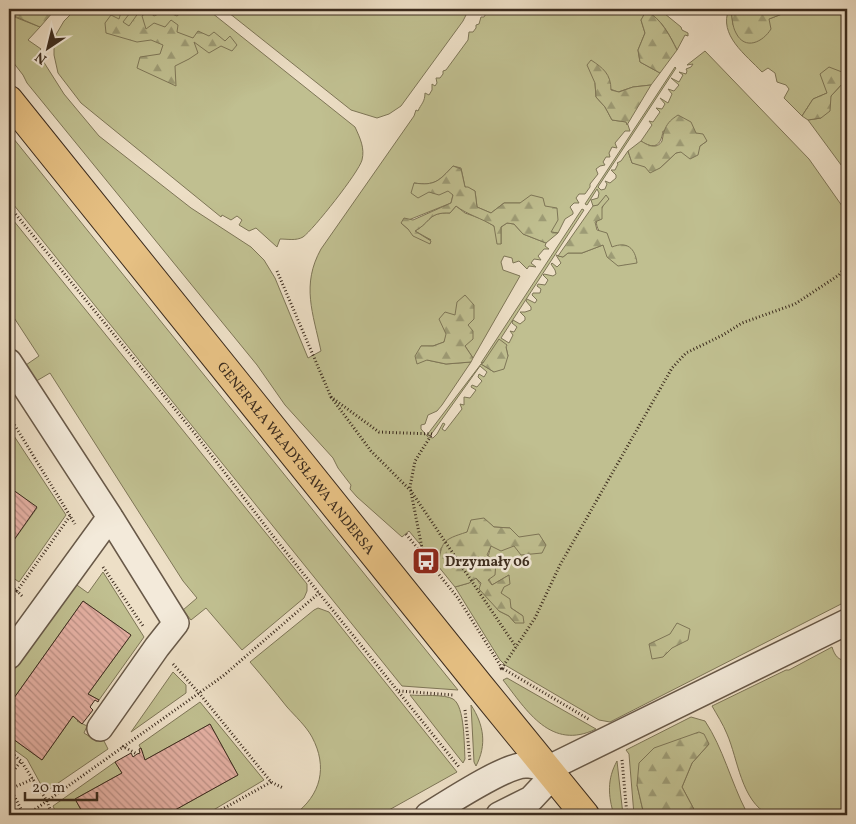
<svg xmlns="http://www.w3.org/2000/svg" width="856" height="824" viewBox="0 0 856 824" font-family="Vollkorn,serif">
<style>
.green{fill:#c0bf90;stroke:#7e7657}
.forest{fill:url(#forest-firs);stroke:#7e7657}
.building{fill:url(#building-back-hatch);stroke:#3c2c1e}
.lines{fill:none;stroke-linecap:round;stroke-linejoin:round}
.minor-casing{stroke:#685948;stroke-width:28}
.major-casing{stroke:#3c2c1e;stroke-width:30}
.path{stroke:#3c2c1e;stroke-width:3;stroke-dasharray:1 2.5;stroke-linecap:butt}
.minor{stroke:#f3eada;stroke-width:25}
.major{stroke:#e6c083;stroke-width:28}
.labels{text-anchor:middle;stroke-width:5;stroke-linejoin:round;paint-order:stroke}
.street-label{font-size:14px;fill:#3c2c1e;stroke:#f3eada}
.poi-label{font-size:14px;font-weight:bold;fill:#3c2c1e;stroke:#f3eada;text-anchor:start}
</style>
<defs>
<pattern id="forest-firs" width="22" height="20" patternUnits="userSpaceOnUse" patternTransform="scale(1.25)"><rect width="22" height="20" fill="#c0bf90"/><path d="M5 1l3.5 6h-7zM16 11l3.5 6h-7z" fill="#9d9b75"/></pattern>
<pattern id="building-back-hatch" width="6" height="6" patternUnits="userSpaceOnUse" patternTransform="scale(1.25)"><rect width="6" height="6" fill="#e4b0a3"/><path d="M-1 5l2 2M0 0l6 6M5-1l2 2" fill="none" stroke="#ba8f84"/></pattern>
</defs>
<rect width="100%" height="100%" fill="#eddfc6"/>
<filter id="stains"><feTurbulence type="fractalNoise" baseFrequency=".004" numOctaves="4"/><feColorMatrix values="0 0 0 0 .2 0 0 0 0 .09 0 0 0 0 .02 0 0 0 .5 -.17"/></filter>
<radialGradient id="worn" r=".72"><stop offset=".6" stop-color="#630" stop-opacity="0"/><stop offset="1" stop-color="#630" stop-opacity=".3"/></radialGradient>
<path class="green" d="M9,9H15L12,16L40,27L28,40L41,49L38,53L64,94L99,136L191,208L251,247L264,260L275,278L308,358L321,351C313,313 301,285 321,249L414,116L416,110L418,111C421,104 425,102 425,93L429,95L432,90V84L435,86L437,83L436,78H440L443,74V71L446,70L468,40L469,32H473L476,28V25L479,24L481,17H484L489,9H659L681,27L682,30L688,33V36L685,35L677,50C670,36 661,17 646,12L641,20L645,33L638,50L640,62L660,73L651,85L633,87L618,92L595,83L596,97L605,107L612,120L627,122L630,131H625L615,143L617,148L612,147L609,153L610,157H606L603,162L605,165L600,166L596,169L598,174L590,184V187L585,194H579L576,198L579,203H574L570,207L573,212V214L565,219L558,233L551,232L520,203H504L491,213L477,207L475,191L465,187L461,168L453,166C439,181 435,186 414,183C427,191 433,197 448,190L453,195L451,203L401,223L408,229L431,240L415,231C431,222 428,212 450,213L456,206L465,213L482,219L494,226L501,244V227L507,223L514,224L523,234L546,243L545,246L549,249H544L538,256L541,260L534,259L531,263L536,267L529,266L527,269L519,261L513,263L512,258L504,256L501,262L503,270L520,276L473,358L465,346L455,316L444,342L433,346H421L427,360L446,364L471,362L442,405L437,411L428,415L425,424L421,425V429L428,437L433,438L437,434L443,423L445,424L442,429L445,431L462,409L460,404L464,405V397L470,398L476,390L471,387L472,385L477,387L482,381L478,377L479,374L484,377L487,372L480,366L430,436L427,435L481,364L494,372L508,356L506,347L482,363H481L582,209L584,210L501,338L509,343L513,335L510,331L514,332L517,327L512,323L513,320L520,324L525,320V317L520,312H525L531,310V307L526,301L527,299L535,303L537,300L532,295L533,293H540L541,289L537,286L538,284L545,285L548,280L543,275L544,274L553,276L556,274L555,270L551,264L552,263L557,267L561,263L556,255L563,257L568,253H582L603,245L612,247C592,224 592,224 608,198L606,196L597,206H593L591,200L598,198L599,193L597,189L587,205L585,204L675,67L676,68L598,187L601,190L605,189L607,184L605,181L610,183L616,178V175L611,170H615L618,164L617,163L621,161L628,151L632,163L660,168L676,153L700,146L707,141L663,131C661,146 654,150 641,141L652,125L649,121L653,122L660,112L656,108L662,109L665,104L660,98L668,103L672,94L668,89L674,91L679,85L671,78L679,82L683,75L679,72L686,74L687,71L686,69L691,67L693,64L687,65L705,51L809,159L847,213V601L610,722L599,720L505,665L500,660L455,587L469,583L476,578L499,611L509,616L515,623L523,616L511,608L501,593L509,575L492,585C485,575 487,557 491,546L519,537L510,528L494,527L484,519L467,532L441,548L438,566L409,531L402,537L357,497L350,489L351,485L338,468L333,458L285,405L257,365L27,83L23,75L9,57Z
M76,9H207L355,127C360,138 365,148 362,160C359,172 313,230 303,237C296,241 288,239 280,239L277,247L256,228L249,231L239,225L242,220L237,216L231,220L222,215L221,217L81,103L58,73L54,55V38L64,21Z
M224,9H469L463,21L401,106L389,114L377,118L351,110Z
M729,9H731L733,25L769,19L782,14L780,9H847V173L808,120L821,118L831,96L842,84L827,93L813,99L802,116L784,98L789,89L786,85L777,82L775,73L768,68L762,72C746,55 718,35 729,9Z
M9,133L458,690L402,686L9,199Z
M9,215L307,584V591L304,598L242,650L206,608L191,620L183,610L197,598L183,581L50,373L33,383L23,367L39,356L9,310Z
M14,436L66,515L19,582L9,575V547L37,508L9,487V443Z
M103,572L144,637L99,700L88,694L131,635L83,601L9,705V675L74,583L88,593Z
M318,608L329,612L457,772L380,815H294C321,795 328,767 312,737C306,726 295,716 287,707C275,692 263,677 250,662L314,610Z
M832,647C835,656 838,660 847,661V815H769C741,801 738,759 727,734C723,724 717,715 712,706L786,670H789Z
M173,672L186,685V693L131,732Z
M507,678L596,729C551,751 527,711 503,680Z
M410,695C420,696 445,694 453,699C465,706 464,746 465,759L463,763Z
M200,702L264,780L205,815H166L238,775L210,724L145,760L142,754L143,753L139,745Z
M471,705C484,725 487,745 476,766L474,762Z
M73,716L78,720L77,721L87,726L84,733L97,741L102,737L108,749L45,792L27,759L9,746V736L42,760Z
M691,717L705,721C723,748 731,782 746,811L723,815H697L682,787L692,763L709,744L637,785L644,815H634L629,754L626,750Z
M617,761L623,815H614C608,796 607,779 617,761Z
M115,762L122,773L75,799L84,815H57L53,806Z"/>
<path class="forest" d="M15,9H46L53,12L40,27L12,15Z
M122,9H133L123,22L129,26L139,12L138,9H180L183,11L177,16L165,11L154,16L148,11L142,16L146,29L154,23L165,27L171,20L178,25L177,32L193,38L198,31L209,36L214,32L225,41L230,36L237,45L232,51L221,46L209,53L194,42L198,53L189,59L175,66L176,86L137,68L140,57L160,54L163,45L151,40L137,42L106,33L105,23L111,15L119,19Z
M731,9H780L782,14L769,19L771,29C763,42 745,51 736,33C732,26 732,16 731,9Z
M646,11C661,18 670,36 677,50L660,73L640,62L638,50L645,33L641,20Z
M591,60C603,68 611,74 611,90L619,92L633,87L651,85L627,125L626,122L612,120L605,107L596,97L595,83L587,65Z
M829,67L842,72V84L831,96L830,111L821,118L808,120L802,116L813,99L827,93L820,74Z
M678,115L691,122L696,133L703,134L707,141L700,146L698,155L690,159L681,152L676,153L660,168L650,173L645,167L632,163L628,151L641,141C647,145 657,150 662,141C663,137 663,133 665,129C668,122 672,119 678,115Z
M453,166L461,169L465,187H468L475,191L477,207L491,213L504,203H520L531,195L543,198L545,206L557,208L558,220L551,232L558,233L546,243L523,234L514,224L507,223L501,227V244H497L494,226C481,218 468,215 456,206L450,213C428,212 431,222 415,231L431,241L430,244L413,236L408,229L401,223L404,218L413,220L451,203L453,195L448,191L439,195L429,192L418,198L411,193L414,183C435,186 439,181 453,166Z
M606,195L609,199L602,207V219L595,222L597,230L607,233L612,247C627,241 635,248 637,263L618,266L607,257L603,245L582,253H568L563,257L558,256L593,206L598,205Z
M465,295L474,305V319L468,325L473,331V339L465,346L473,358L471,362L446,364L427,360L417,364L415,356L421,346H433L444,342L446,334L439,319L445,312L455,315L457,302Z
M499,339L507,345L506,347L508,356L504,369L494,372L481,364L483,363Z
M484,518L494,527L510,528L519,537L539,534L546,545L542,553L521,555L514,546L501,551L491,546L487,555L496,562L495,575L488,580L492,585L509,575L510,584L504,587L501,593L510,599L511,608L523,616L524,623H515L509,616L499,611L479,589L481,583L476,578L469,583L455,587L438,566C442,541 442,540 467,532L471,520Z
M677,623L690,629L688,640L672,648L663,657L652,659L649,644L670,634Z
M699,732L704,734L709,744L692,763L682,787L697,815H644L637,785L639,763L654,748Z"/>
<path class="building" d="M9,487L37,507L9,547Z
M83,601L131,635L88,694L99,700L98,702L95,700L90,707L93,710L82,724L73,716L42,760L9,736V705Z
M210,724L238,775L166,815H84L75,799L122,773L115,762L131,753L133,757L137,754L140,753L139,749L141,748L145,760Z"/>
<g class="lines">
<defs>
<path id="minor" d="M9,362L110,517L176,623L157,647L100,728
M9,656L110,517
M547,769L847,622
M428,815C448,803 508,763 528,765C535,765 541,768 547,769
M499,815L531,799L545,784L547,769"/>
<g id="major">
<path id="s1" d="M9,100L479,685L585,815"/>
</g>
</defs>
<use href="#minor" class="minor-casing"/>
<use href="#major" class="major-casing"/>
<path class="path" d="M9,206L196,435L273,536L459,767
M277,271L331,397L379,432L432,434
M331,397L371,451L411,491L516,647
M9,416L75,524
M406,534L458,598L502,668L535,618L560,565L672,368L686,353L723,335L742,323L795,304L839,275L847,265
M423,553L410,487L415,461L432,434
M103,567L143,626
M9,585L17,591L9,600
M22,596L17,591L70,516
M173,664L199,693L271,782L283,788
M500,669L502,668L590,720
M399,691L453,695
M465,710L470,761
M122,746L137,754
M9,751L21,761L47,801L27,815
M622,760L627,815
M9,777L21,761
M9,786L24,815
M10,789L33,779
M52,815L47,801L223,676L319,593
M212,815L271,782"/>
<use href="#minor" class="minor"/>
<use href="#major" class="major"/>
</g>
<defs>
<symbol id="bus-square" viewBox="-11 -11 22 22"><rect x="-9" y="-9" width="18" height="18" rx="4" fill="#8f2418" stroke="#f3eada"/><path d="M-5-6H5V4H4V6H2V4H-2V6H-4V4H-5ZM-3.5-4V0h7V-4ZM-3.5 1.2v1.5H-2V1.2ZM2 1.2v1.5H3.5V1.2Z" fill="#fff"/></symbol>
</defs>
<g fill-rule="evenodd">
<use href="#bus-square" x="410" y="545" width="32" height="32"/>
</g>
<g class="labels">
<g class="street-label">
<text dy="5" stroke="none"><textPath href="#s1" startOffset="459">GENERAŁA WŁADYSŁAWA ANDERSA</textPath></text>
</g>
<g class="poi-label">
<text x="445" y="566">Drzymały 06</text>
</g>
</g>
<rect width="856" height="824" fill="none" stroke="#eddfc6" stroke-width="30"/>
<rect x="10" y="10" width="836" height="804" fill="none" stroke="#3c2c1e" stroke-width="2.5"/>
<rect x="15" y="15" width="826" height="794" fill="none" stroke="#3c2c1e"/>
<g transform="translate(48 48) rotate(215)" stroke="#f3eada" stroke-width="4" paint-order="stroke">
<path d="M0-4L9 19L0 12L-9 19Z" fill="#3c2c1e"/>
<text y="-8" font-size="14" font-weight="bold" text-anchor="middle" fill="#3c2c1e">N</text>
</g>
<path d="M25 792v8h72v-8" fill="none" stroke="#3c2c1e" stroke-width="2.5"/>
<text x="32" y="792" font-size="15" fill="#3c2c1e" stroke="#f3eada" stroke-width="4" paint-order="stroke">20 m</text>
<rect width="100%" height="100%" filter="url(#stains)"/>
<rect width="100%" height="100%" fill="url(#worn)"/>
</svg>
